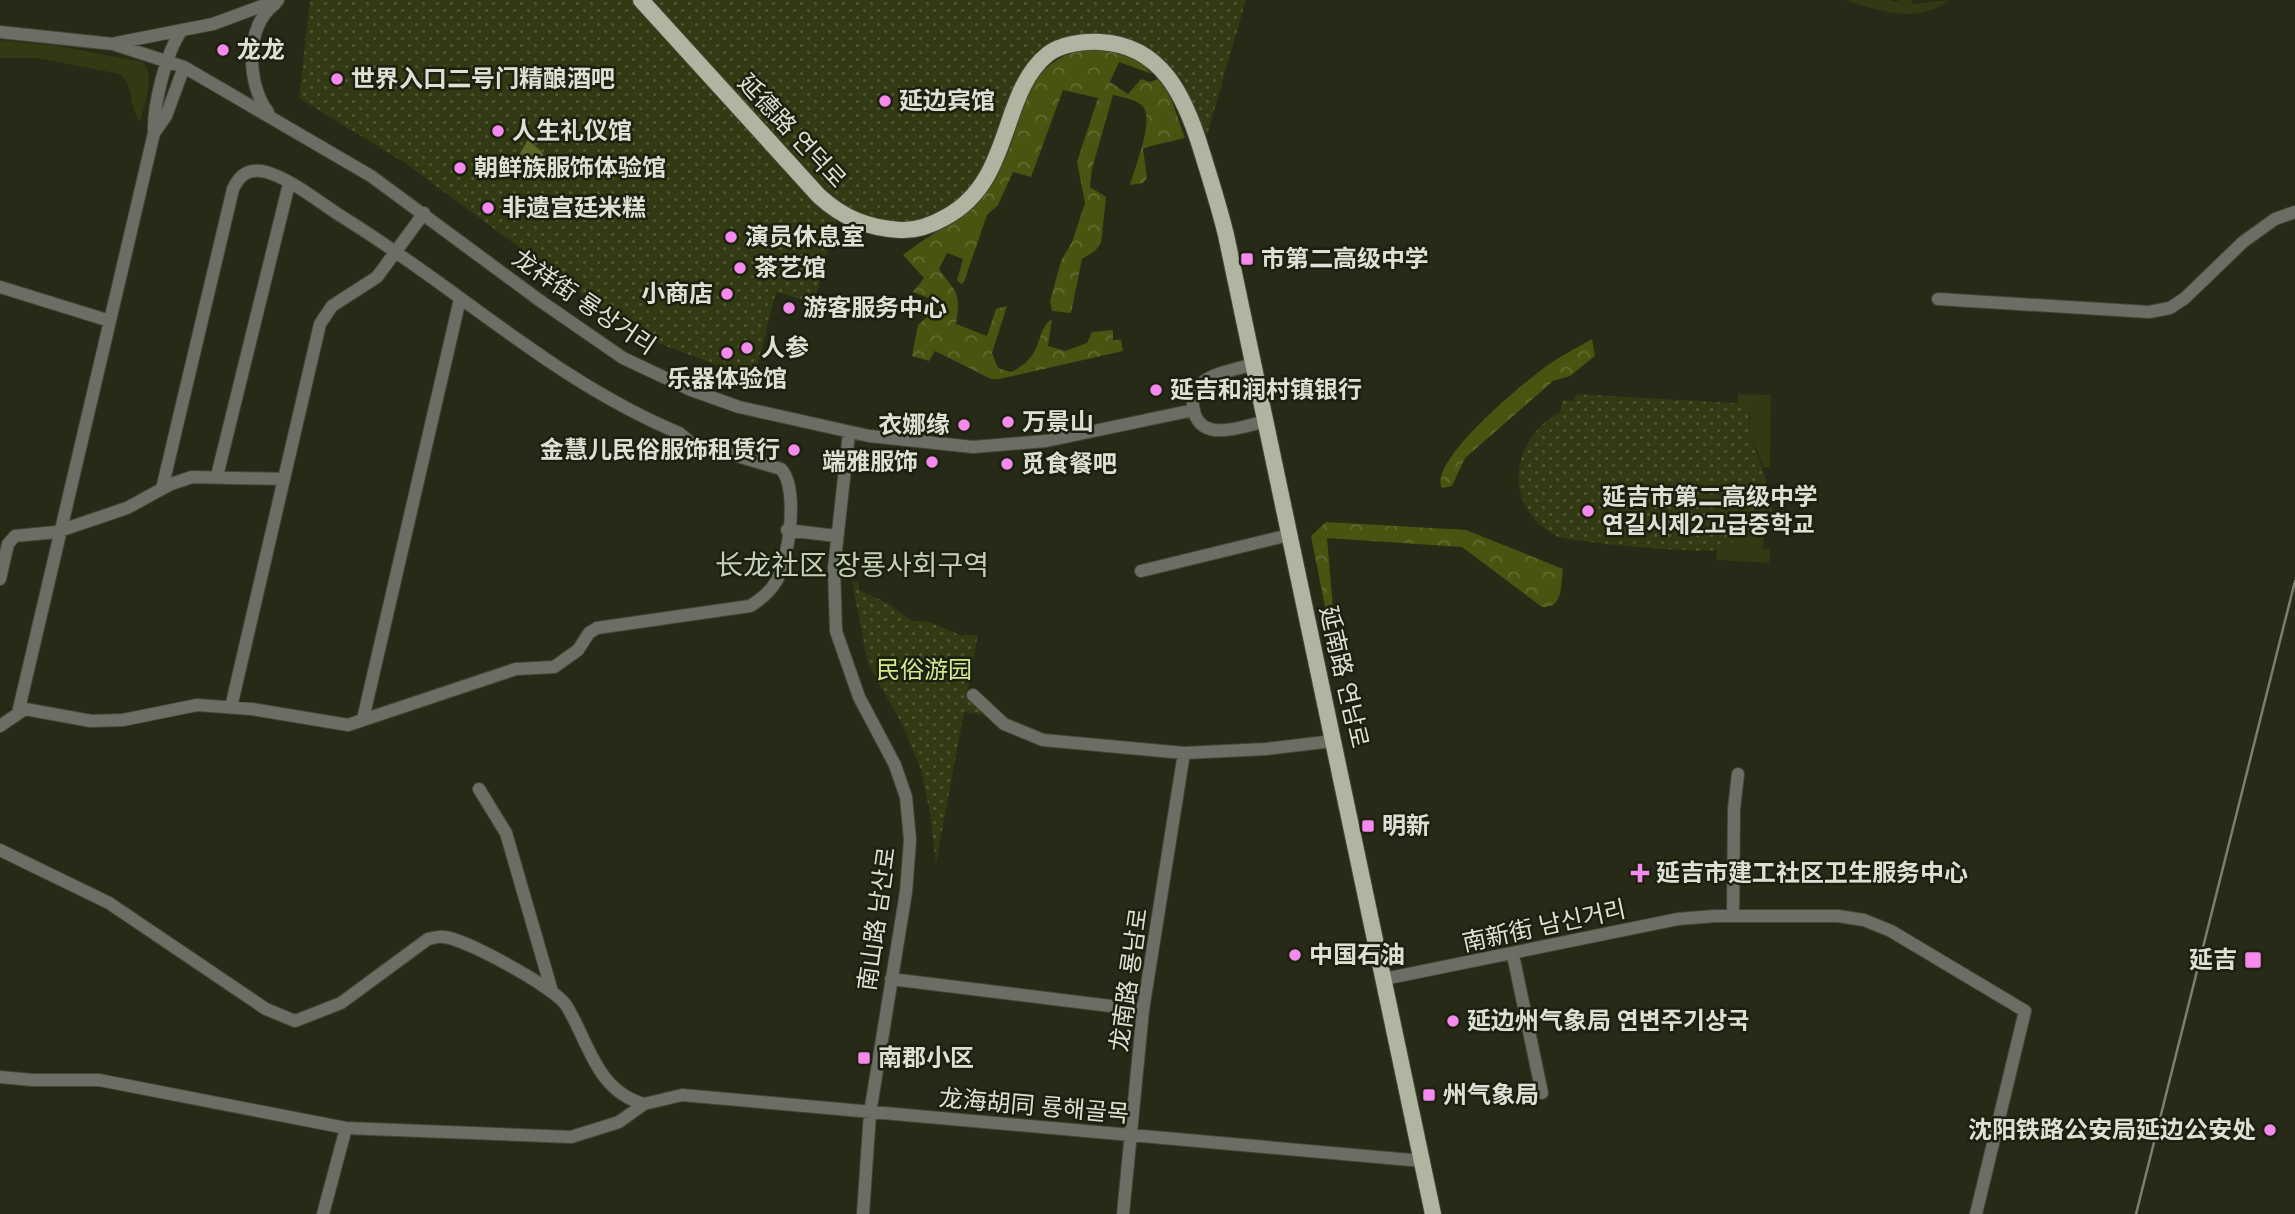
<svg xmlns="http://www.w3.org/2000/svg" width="2295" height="1214" viewBox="0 0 2295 1214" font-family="'DM Sans','Noto Sans SC','Noto Sans KR',sans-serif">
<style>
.grass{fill:#313a12}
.forest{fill:url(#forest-crowns)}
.park{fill:url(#park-dots)}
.water{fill:url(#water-ripples)}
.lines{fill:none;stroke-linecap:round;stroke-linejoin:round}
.minor-casing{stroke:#434735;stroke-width:14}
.major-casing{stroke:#434735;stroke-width:18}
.minor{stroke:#6b6e65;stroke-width:12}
.major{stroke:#afb5a1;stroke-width:16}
.rail{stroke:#7b7f6f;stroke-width:2.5}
.poi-dot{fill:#f689ee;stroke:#1c200e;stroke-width:2.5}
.labels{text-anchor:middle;stroke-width:5;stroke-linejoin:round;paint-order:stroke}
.poi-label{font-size:24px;font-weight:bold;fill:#dde0d4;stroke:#1c200e;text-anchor:start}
.street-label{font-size:24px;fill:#dde0d4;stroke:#1c200e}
.park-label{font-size:24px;fill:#d3e98b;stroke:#1c200e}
.quarter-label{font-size:28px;fill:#c7ceb6;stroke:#1c200e}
</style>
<defs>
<pattern id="forest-crowns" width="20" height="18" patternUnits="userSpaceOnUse" patternTransform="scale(1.75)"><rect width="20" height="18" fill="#48540f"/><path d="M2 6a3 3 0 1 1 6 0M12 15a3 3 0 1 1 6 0" fill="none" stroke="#626c31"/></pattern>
<pattern id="park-dots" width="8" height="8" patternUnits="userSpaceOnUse" patternTransform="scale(1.75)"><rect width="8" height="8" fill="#313a12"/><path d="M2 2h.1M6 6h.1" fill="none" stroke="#4e5634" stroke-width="1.8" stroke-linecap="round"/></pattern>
<pattern id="water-ripples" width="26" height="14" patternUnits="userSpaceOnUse" patternTransform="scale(1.75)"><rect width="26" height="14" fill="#5b6827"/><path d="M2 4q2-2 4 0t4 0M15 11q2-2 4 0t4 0" fill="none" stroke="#727d45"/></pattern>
</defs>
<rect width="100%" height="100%" fill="#262a17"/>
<path class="grass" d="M1844,0H1890L1905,4L1896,0H1912V4L1950,0C1915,25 1882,11 1844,0Z
M0,40L59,46L143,62C156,77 144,105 140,122C128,106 135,88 120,74L37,58H0Z
M1738,394L1771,395L1770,467H1764L1750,435V405L1737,403Z
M1762,506H1772V518L1765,519L1763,549H1771L1769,563L1716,560L1717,550C1736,541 1754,525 1762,506Z"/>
<path class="forest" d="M1108,45L1145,61L1146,68L1152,74L1119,62L1110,82L1128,94L1141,79L1150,82L1158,79L1169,93L1185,138L1143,148L1147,178L1143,183L1130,185C1135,167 1153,124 1144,108C1139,100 1122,97 1113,95L1092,169L1090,187L1106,197L1101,243L1095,251L1082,259L1071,313L1052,311L1050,301L1061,261L1072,242L1085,203L1077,162L1098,98L1063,90L1031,177L1013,172L998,205L987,215L964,282L961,284L957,280L963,259L947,253L939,269C957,294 961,291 956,324L987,336L996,309L1007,306L992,353L998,368L1011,372C1046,356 1034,330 1052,319L1048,346L1065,351L1087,343L1092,332L1113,330V340H1121L1123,351L999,379H991L935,351L929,361L912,356L918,325L927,317L934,318L939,309L936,301L913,292L924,278L903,255C929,234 962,220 984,194C1035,133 1003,55 1108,45Z
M1592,339L1595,356L1570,376L1553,381L1465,458L1452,486L1442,488C1428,462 1520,386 1540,371C1556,358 1575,349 1592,339Z
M1326,522L1466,530L1563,569C1560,586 1564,608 1542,607L1462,547L1327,538L1333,609L1326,612L1311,536Z"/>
<path class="park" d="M310,0H634L795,182L837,215L814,303L776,292L754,379L653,341L626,326L405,163L299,98Z
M653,0H1246L1205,142L1183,81L1164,59L1122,37L1086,36L1039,60L983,174L940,218L909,227L862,219L821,193Z
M1576,394L1750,404C1750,414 1748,427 1751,436C1760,467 1777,484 1757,518C1749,531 1730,547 1715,550C1702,554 1568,542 1556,536C1502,507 1509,440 1560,412L1563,400L1574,401Z
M852,581L859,582V590L887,603L912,621L930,622L960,635H978L967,694L984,715L964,712L936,864L930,813L921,770L902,724L868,664Z"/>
<path class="water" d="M528,140L543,153L542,163L535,167L519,155Z"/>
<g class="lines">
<defs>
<path id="minor" d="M0,32L113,44L184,67L371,176L539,300L623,358L691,390L739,407L869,436L973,447L1046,441L1194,410
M116,43L213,24L278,0
M268,112C247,85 244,26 275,4
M154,133L166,116L184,67
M0,287L110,321
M1938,299L2149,312L2170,308L2185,298L2243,242L2275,219L2295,212
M1254,364C1238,369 1216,372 1203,382C1196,388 1192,397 1193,406C1198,445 1242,427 1266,421
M849,433L834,568L836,631L859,697L895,765L906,797L910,840L906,892L870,1113L863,1214
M217,476L289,184
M787,530L836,536
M1141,571L1289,535
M0,579L8,544L15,536L56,532L127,508L171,484L192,477L284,479
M973,695L1004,724L1043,740L1184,753L1266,749L1333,741
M231,707L320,324L332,306L377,277L424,213
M18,713L154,133C153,105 166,52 182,30
M363,719L460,299
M0,726L25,709L91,721L123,720L197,705L252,709L348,725L516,669L554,667L578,650L589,633L597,628L750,606C760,600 771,591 777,580C789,559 799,488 781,469L690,442L679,433C554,381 458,288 344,218C323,205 290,178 266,172C249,168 240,174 233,189L162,489
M479,789L506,833L551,988
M0,850L109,903L266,1009L295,1021L341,1003L428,939C433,938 440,936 444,937C466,939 555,988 566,1005C589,1042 596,1091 644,1104
M1733,916L1734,809L1738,774
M1513,955L1542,1093
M891,979L1143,1010
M1384,979L1678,919L1715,916H1838L1864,920L1891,931L2025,1011L1976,1214
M0,1077L32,1080H99L346,1128L571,1137L619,1122L644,1104L682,1095L1422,1161
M323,1214L346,1128
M1123,1214L1143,1010L1184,753"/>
<path id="major" d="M641,0L819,196C843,218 868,228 900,230C916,231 932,225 946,217C1014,180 999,93 1048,54C1061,44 1084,41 1100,42C1162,45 1185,97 1201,149C1210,178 1219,206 1226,235L1433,1214"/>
</defs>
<use href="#minor" class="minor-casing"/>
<use href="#major" class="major-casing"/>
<use href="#minor" class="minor"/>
<use href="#major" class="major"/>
<path class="rail" d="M2136,1214L2295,581"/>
</g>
<g class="poi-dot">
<circle cx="223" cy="50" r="7"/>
<circle cx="337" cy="79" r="7"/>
<circle cx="885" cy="101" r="7"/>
<circle cx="498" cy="131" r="7"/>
<circle cx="460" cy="168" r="7"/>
<circle cx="488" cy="208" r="7"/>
<circle cx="731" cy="237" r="7"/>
<rect x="1240" y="252" width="14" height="14" rx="3.5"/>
<circle cx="740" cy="268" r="7"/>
<circle cx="727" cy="294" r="7"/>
<circle cx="789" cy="308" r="7"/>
<circle cx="747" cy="348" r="7"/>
<circle cx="727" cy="353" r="7"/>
<circle cx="1156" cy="390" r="7"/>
<circle cx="1008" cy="422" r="7"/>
<circle cx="964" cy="425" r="7"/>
<circle cx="794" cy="450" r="7"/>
<circle cx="932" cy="462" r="7"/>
<circle cx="1007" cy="464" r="7"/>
<circle cx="1588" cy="511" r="7"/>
<rect x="1361" y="819" width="14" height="14" rx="3.5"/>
<path d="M1636.5 862.5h7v7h7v7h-7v7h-7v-7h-7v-7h7z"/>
<circle cx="1295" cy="955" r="7"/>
<rect x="2244" y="951" width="18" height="18" rx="3.5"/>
<circle cx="1453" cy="1021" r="7"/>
<rect x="857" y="1051" width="14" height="14" rx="3.5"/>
<rect x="1422" y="1088" width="14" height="14" rx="3.5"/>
<circle cx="2270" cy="1130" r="7"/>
</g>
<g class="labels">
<g class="poi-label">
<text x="237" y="58">龙龙</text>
<text x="351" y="87">世界入口二号门精酿酒吧</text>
<text x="899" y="109">延边宾馆</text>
<text x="512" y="139">人生礼仪馆</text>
<text x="474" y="176">朝鲜族服饰体验馆</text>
<text x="502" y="216">非遗宫廷米糕</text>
<text x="745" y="245">演员休息室</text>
<text x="1261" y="267">市第二高级中学</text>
<text x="754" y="276">茶艺馆</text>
<text x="713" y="302" text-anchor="end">小商店</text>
<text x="803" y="316">游客服务中心</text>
<text x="761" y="356">人参</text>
<text x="727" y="387" text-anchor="middle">乐器体验馆</text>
<text x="1170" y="398">延吉和润村镇银行</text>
<text x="1022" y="430">万景山</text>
<text x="950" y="433" text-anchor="end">衣娜缘</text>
<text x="780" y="458" text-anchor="end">金慧儿民俗服饰租赁行</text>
<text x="918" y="470" text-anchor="end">端雅服饰</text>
<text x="1021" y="472">觅食餐吧</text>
<text x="1602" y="505">延吉市第二高级中学<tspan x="1602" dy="28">연길시제2고급중학교</tspan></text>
<text x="1382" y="834">明新</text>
<text x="1656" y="881">延吉市建工社区卫生服务中心</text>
<text x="1309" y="963">中国石油</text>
<text x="2237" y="968" text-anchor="end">延吉</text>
<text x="1467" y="1029">延边州气象局 연변주기상국</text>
<text x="878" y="1066">南郡小区</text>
<text x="1443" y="1103">州气象局</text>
<text x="2256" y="1138" text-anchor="end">沈阳铁路公安局延边公安处</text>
</g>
<g class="street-label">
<text transform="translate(792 131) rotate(47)" y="8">延德路 연덕로</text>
<text transform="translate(584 302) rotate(34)" y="8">龙祥街 룡상거리</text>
<text transform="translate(1344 677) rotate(77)" y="8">延南路 연남로</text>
<text transform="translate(877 919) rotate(-82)" y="8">南山路 남산로</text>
<text transform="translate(1544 926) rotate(-12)" y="8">南新街 남신거리</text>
<text transform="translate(1129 980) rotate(-82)" y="8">龙南路 룡남로</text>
<text transform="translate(1034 1106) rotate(5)" y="8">龙海胡同 룡해골목</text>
</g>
<g class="park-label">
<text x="924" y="678">民俗游园</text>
</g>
<g class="quarter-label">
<text x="852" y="575">长龙社区 장룡사회구역</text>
</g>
</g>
</svg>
